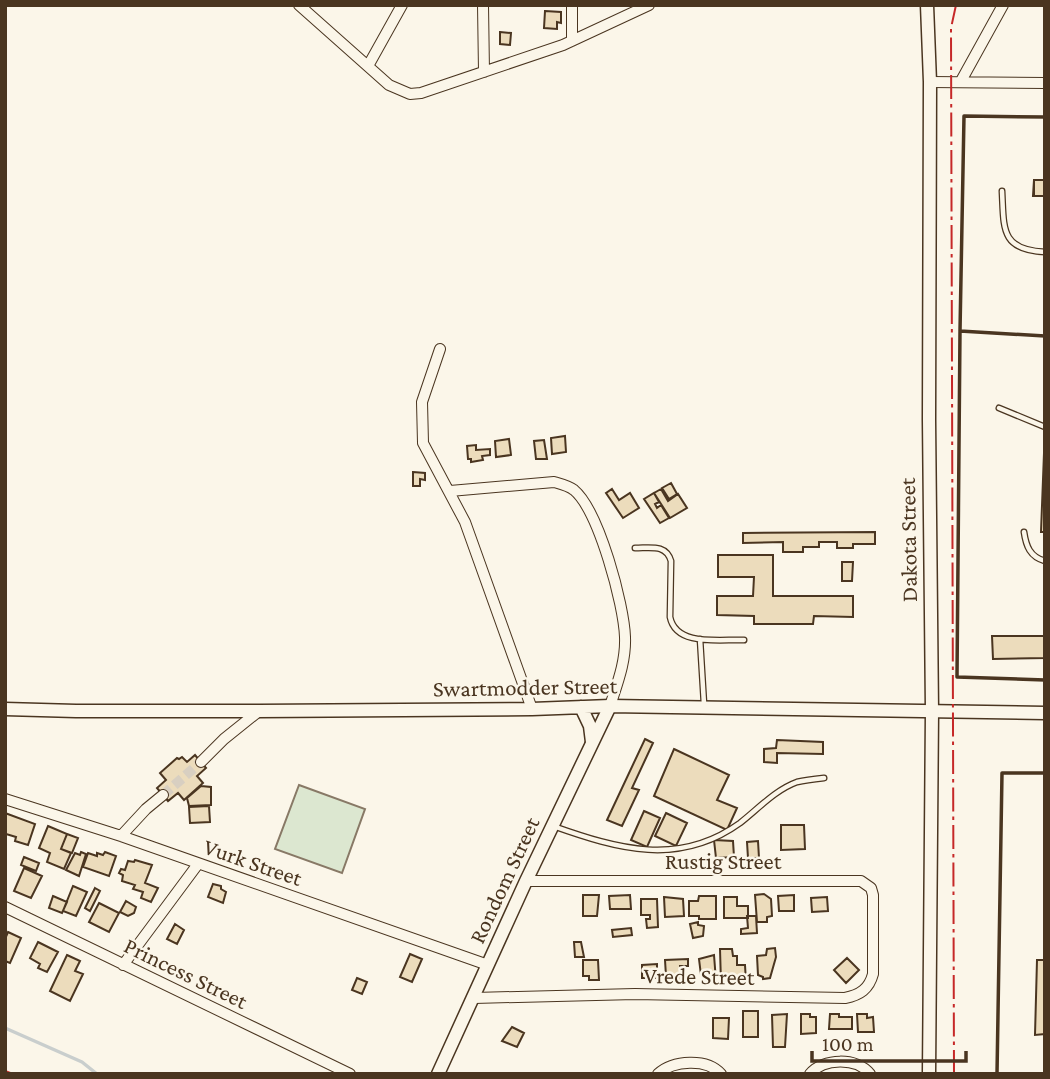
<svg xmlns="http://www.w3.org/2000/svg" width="1050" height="1079" viewBox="0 0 1050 1079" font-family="'Crimson Pro',serif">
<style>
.green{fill:#dce7d0;stroke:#887966;stroke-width:2}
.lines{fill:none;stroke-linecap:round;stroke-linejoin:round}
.stream{stroke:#c9cecd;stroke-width:3.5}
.building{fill:#ecdcbc;stroke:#4a3520;stroke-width:2}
.minor-tunnel{stroke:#d8cfc1;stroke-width:10;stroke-dasharray:10 5;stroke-linecap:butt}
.service-casing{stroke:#4a3520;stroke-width:7}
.minor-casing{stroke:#4a3520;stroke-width:12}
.tertiary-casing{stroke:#4a3520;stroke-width:15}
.secondary-casing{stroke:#4a3520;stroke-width:15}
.service{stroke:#fbf6e9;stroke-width:4.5}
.minor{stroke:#fbf6e9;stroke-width:10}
.tertiary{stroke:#fbf6e9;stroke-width:12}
.secondary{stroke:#fbf6e9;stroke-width:12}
.wall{stroke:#4a3520;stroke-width:3.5}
.power{stroke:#c62828;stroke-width:2;stroke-dasharray:24 5 3.5 5;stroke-linecap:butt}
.labels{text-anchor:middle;stroke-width:5;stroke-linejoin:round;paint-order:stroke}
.street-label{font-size:23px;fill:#4a3520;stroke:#fbf6e9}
</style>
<rect width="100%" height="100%" fill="#fbf6e9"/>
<path class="green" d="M299,785L365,809L342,873L275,849Z"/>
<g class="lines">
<path class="stream" d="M5,1028L82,1062L97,1074"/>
</g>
<path class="building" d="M545,11L561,12V23L557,22V29L544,28Z
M500,32L511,33L510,45L500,44Z
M1034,180H1045V196H1033Z
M1034,180H1045V196H1034Z
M565,436L566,452L552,454L551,438Z
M509,439L511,455L496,457L495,441Z
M544,440L547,459H536L534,441Z
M476,445V450L490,449V455L482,456L483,460L471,462V459H468L467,446Z
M1044,453L1045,532H1041Z
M413,472L425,473V480L420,479V486H413Z
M671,483L677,494L669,499L662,488Z
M612,489L619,500L630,493L639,508L623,518L606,493Z
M661,489L668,501L678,494L687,508L670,518L654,493Z
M654,493L659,502L655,504L657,508L661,505L669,518L660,523L644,499Z
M875,532V544H853V548H837V542H819V547H803V552H783V542L743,543V533Z
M718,555H773V596H853V617L814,616L813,624H754V616L717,615V596H753L754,577H718Z
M842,562H853L852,581H842Z
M992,636H1045V658L993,659Z
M645,739L653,743L632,788L639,790L622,826L607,820Z
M777,740L823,742V754L777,753V763L764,762V749L776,748Z
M674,749L729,775L717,800L737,808L727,830L654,796Z
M195,755L206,768L197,776L203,783L184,800L178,793L168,801L157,788L166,780L160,773L177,758L179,759L182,757L187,762Z
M201,786L211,787V805L189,806L187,798Z
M209,806L210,822L190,823L189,807Z
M644,811L660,818L647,847L631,840Z
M5,813L35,824L28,845L15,841L16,837L6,834Z
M666,813L687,823L676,846L655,836Z
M781,825H804L805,849L781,850Z
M48,826L67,834L61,849L71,853L64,869L47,862L50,853L39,848Z
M67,834L78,838L72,853L61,849Z
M714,840L733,841L734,857L716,858Z
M758,841L759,858H748L747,842Z
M81,852L86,854L79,876L66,870L75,853L80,855Z
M105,852L116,856L109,876L83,867L88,853L97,856V853L103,855Z
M24,857L39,863L36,871L21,865Z
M135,860L152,865L145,883L158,888L151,902L141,898L143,892L133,889L135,885L122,881L123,875L119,873L121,869L125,870L128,861L134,862Z
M24,868L42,876L31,898L14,891Z
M213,884L221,886V889L226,892L223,903L208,897Z
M73,886L87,892L76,916L63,911Z
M95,888L100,891L90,911L85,908Z
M764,894L771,899L772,916L767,917V922H757L755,895Z
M583,895H599L597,916H583Z
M630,895L631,909H610L609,896Z
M794,895V911H779L778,896Z
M53,896L67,902L62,913L49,908Z
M699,896H716V919H699V916H689V901H698Z
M664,897L683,899L684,916L665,917Z
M724,897H737V906H748V918H724Z
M827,897L828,911L812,912L811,898Z
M641,899H657L658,927L647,928L646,919H650V915H641Z
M126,901L136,907L134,913L128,916L120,912Z
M99,903L119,913L109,932L89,922Z
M747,916H756L757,933L741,934V929L748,928Z
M698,922V925L704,926L703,936L693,938L690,924Z
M175,924L184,930L177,944L167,939Z
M631,928L632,935L613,937L612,930Z
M8,932L21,938L10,963L5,961V939Z
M38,942L58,952L47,972L38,968L40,964L30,958Z
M574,942H581L584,957H575Z
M775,948L776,957L770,978L763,979V977L758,975L757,956L766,955L767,949Z
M720,949H732L733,956H737V965H745L746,982L721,983Z
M410,954L422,959L412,982L400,977Z
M67,955L80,961L75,971L83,974L70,1001L50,991Z
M714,955L716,981H707V975H701L699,959Z
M847,958L859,970L846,983L834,970Z
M688,959V966H680L681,982L671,983V976H666L665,960Z
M583,960H598L599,980H589V976H583Z
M1037,960H1045V1034L1035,1035Z
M657,964V978H642V965Z
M357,978L367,982L362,994L352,990Z
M743,1011H758V1037H743Z
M787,1014L785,1047H773L772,1015Z
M801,1014H810V1017H816V1033L801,1034Z
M830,1014H839V1017H852V1029H829Z
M857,1014H867V1018L873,1017L874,1032H858Z
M713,1018H729L728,1039L713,1038Z
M512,1027L524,1033L517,1047L502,1041Z"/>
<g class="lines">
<path class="minor-tunnel" d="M163,795L201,762"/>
<defs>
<path id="service" d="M1002,191C1004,228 1000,250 1045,252
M999,408L1045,427
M1024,532C1026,546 1030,557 1045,561
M635,548C651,548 666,544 671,561L670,617C676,647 720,639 744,640
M700,639L704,704
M553,826C618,849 679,867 740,823C758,809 775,790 797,782C806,780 815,779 824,778"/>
<path id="minor" d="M299,5L389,85L410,94L421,93L563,45L649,5
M483,5L484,72
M572,41V5
M368,66L402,5
M961,81L1003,5
M930,82L1045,83
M440,349L422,402L423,443L465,522L532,709
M450,491L554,482C561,484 569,486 574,490C599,511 624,605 625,637C626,662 617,684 610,706
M201,762L224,739L259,711
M5,799L121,836L488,965
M121,836L146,809L163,795
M5,907L350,1074
M123,965L198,864
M474,998L635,994L845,998C860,995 869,989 873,974V895L871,888L861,881H526
M658,1074C673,1060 707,1058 721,1074
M810,1074C823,1058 857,1057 870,1074"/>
<path id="tertiary" d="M927,5L930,82L929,420L932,711L929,1074
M438,1074L526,881L610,706"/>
<path id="secondary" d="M581,707L590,726L592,742
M5,709L76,711H259L532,709L610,706L1045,713"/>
</defs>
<use href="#service" class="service-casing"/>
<use href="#minor" class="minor-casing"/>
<use href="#tertiary" class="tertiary-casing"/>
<use href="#secondary" class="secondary-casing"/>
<use href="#service" class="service"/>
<use href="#minor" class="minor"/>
<use href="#tertiary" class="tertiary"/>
<use href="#secondary" class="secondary"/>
<path class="wall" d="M1045,117L964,116L960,331L957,677L1045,680
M960,331L1045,336
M997,1074L1002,773H1045"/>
<path class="power" d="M5,1071L13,1074
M954,1074L951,28L956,5"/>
</g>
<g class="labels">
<g class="street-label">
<text transform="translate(908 540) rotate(-91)" y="8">Dakota Street</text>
<text transform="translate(525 687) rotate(-1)" y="8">Swartmodder Street</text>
<text x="723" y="869">Rustig Street</text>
<text transform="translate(253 862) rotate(19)" y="8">Vurk Street</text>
<text transform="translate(504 880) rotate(-65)" y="8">Rondom Street</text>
<text transform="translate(186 973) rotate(26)" y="8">Princess Street</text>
<text transform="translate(699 976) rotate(1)" y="8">Vrede Street</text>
</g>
</g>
<rect width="1050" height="1079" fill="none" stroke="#4a3520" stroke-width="14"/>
<path d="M812 1051v10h154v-10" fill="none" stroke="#4a3520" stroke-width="3.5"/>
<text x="822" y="1051" font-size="21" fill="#4a3520" stroke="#fbf6e9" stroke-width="5" paint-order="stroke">100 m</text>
</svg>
